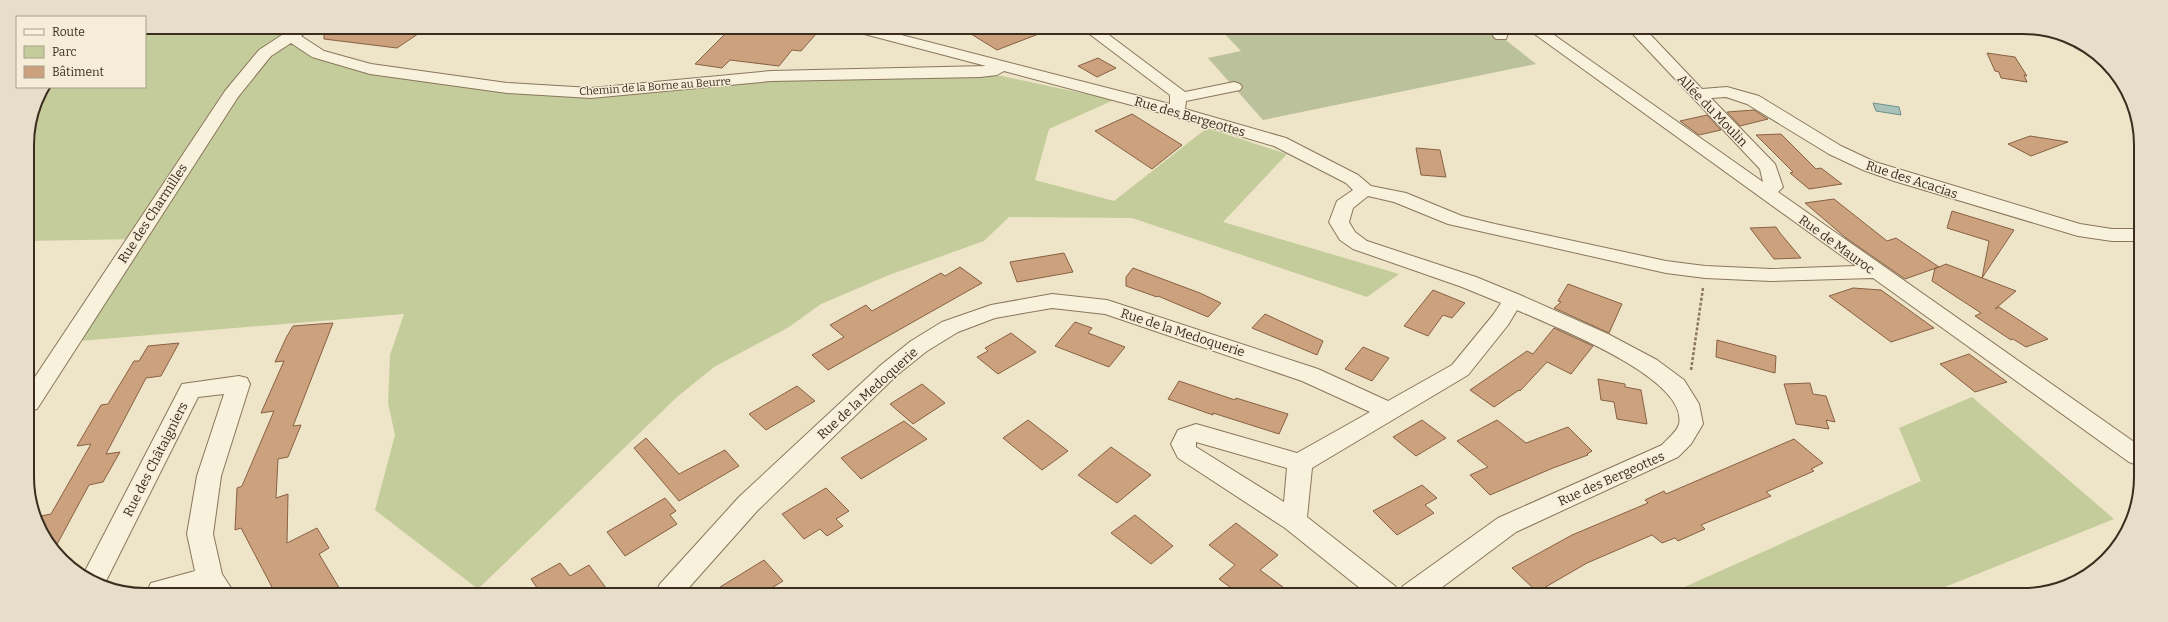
<svg xmlns="http://www.w3.org/2000/svg" width="2168" height="622" viewBox="0 0 2168 622" font-family="Bitter,serif">
<style>
.green{fill:#c4cc9b}
.cemetery{fill:#bbc19a}
.water{fill:#a8c2bb;stroke:#6f9089}
.building{fill:#cba17e;stroke:#886143}
.lines{fill:none;stroke-linecap:round;stroke-linejoin:round}
.minor-casing{stroke:#89765d;stroke-width:2}
.path{stroke:#89765d;stroke-width:2.5;stroke-dasharray:3 2;stroke-linecap:butt}
.minor{fill:#f8f1db;fill-rule:evenodd}
.labels{text-anchor:middle;stroke-width:3;stroke-linejoin:round;paint-order:stroke}
.far-street-label{font-size:11px;fill:#3a2d20;stroke:#f5edd7}
.street-label{font-size:13px;fill:#3a2d20;stroke:#f5edd7}
.rim{fill:none;stroke:#3a2d20;stroke-width:2}
</style>
<rect width="100%" height="100%" fill="#eee4c7"/>
<path class="green" d="M145,27H282L290,35L318,54L370,69L591,93L771,76H1002L1114,100L1049,129L1035,180L1114,201L1207,128L1287,154L1223,222L1399,274L1367,297L1132,218L1009,217L984,241L889,275L821,304L789,327L714,367L677,397L478,589L375,510L395,435L388,403L390,355L404,314L67,342L135,239L28,241C28,195 19,126 44,87H145Z
M1972,397L2114,519L1925,595L1669,594L1921,481L1899,428Z"/>
<path class="cemetery" d="M1220,29L1493,30L1536,64L1263,120L1208,58L1241,51Z"/>
<path class="water" d="M1873,103L1899,107L1901,115L1876,111Z"/>
<path class="building" d="M324,27L396,28H427L397,48L324,39Z
M731,28H770L816,34L801,51L792,50L779,66L730,60L722,68L695,64Z
M963,29H1048L1049,30L997,50Z
M1987,53L2015,57L2027,76L2024,75L2027,82L2001,78L1999,72L1995,71Z
M1098,58L1116,68L1097,77L1078,66Z
M1754,110L1768,119L1740,126L1727,112Z
M1132,114L1182,145L1152,169L1095,131Z
M1707,115L1721,130L1699,135L1680,121Z
M1781,134L1816,169L1821,168L1842,184L1809,189L1790,173L1793,172L1756,135Z
M2030,136L2068,142L2031,156L2008,144Z
M1416,148L1440,150L1446,177L1421,175Z
M1834,199L1887,241L1896,238L1939,267L1946,264L2016,291L1995,309L1999,307L2048,339L2026,347L2013,339L2011,340L1975,316L1981,313L1932,281L1935,268L1939,267L1905,279L1846,238L1805,203Z
M1952,211L2014,230L1982,278L1989,241L1947,228Z
M1776,227L1780,233L1801,258L1774,259L1750,228Z
M1064,253L1073,272L1017,282L1010,262Z
M960,267L982,283L828,370L812,355L844,337L830,325L866,305L872,311L941,273L945,276Z
M1133,268L1200,293L1221,303L1208,317L1158,296L1157,297L1126,286V277Z
M1568,284L1622,304L1609,333L1554,308L1561,302L1558,301Z
M1853,288L1881,290L1934,328L1891,342L1829,296Z
M1433,290L1465,303L1452,318L1443,315L1428,336L1404,326Z
M1265,314L1323,341L1317,355L1252,328Z
M1075,322L1092,328L1088,333L1125,347L1109,367L1055,346Z
M333,323L293,426L301,425L288,457L278,459L276,498L288,494L287,543L317,528L329,548L319,554L341,591H274L241,528L235,530L237,488L242,486L274,411L261,413L284,361L275,362L287,336L293,326Z
M1554,328L1593,346L1571,374L1547,362L1520,391L1519,390L1494,407L1470,390L1527,351L1533,354Z
M1011,333L1036,352L998,374L977,357L988,351L985,348Z
M1717,340L1776,356L1775,373L1716,357Z
M179,343L161,376L146,378L106,454L120,452L103,482L89,485L54,550L39,530L35,517L51,514L91,444L77,446L101,405L108,404L134,361H139L148,346Z
M1363,347L1389,358L1372,381L1345,369Z
M1969,354L2007,382L1975,392L1940,364Z
M1598,379L1625,384V387L1641,390L1647,424L1617,419L1614,402L1601,400Z
M1179,381L1235,400L1236,398L1288,414L1279,434L1213,413V415L1168,399Z
M1810,383L1813,394L1826,396L1835,422L1826,420L1829,429L1796,424L1784,384Z
M922,384L945,403L913,424L890,404Z
M797,386L815,401L766,430L749,414Z
M1028,420L1068,451L1042,470L1003,438Z
M1422,420L1446,438L1416,456L1393,437Z
M1497,420L1526,443L1568,427L1592,451L1587,454L1588,455L1553,468L1490,495L1470,475L1488,467L1457,441Z
M904,421L927,439L861,479L841,458Z
M646,438L679,474L725,450L739,466L679,501L634,448Z
M1794,439L1823,463L1811,469L1814,471L1766,492L1771,496L1701,525L1705,529L1678,541L1675,538L1662,543L1652,535L1587,563L1537,592L1512,568L1572,535L1648,503L1645,500L1664,491L1666,494Z
M1111,447L1151,475L1117,503L1078,475Z
M1422,485L1437,498L1425,505L1434,513L1397,535L1373,511Z
M826,488L849,511L836,519L843,526L827,536L820,529L804,539L782,514Z
M665,498L676,511L670,515L677,524L625,556L607,532Z
M1135,515L1173,546L1151,564L1111,533Z
M1236,523L1278,555L1260,570L1291,593H1238L1219,579L1235,565L1209,545Z
M764,560L783,581L765,592H712Z
M560,563L570,576L589,565L609,592H540L531,579Z"/>
<g class="lines">
<defs>
<path id="minor" d="M294,27H310L308,31L301,36L324,51L371,64L507,83L591,88L771,71L986,66L853,31L851,28L878,29L1170,104V95L1083,29H1101L1185,92L1234,82L1240,84L1242,87L1240,90L1186,101L1185,109L1286,138L1358,175L1371,186L1406,193L1462,216L1495,224L1666,261L1705,266L1771,269L1856,266L1529,30H1547L1763,182L1760,169L1629,30H1646L1702,89L1727,87L1759,96L1841,146L1875,162L2080,224L2112,229H2138V241H2112L2078,236L1894,181L1863,170L1829,154L1747,104L1726,97L1711,98L1775,164L1783,187L1778,192L2137,444V465L2129,462L1873,278L1771,281L1705,278L1666,273L1448,224L1394,202L1368,196L1353,208L1349,222L1355,232L1367,241L1476,277L1520,295L1608,334L1657,360L1684,380L1699,404L1703,424L1691,444L1678,457L1516,532L1433,594L1366,593L1285,528L1178,458L1171,444L1178,430L1196,424L1297,453L1370,412L1302,381L1105,314L1052,308L995,318L958,332L927,351L897,375L757,511L685,592H656L660,584L739,497L881,365L911,341L942,322L991,305L1052,294L1107,300L1318,369L1388,401L1452,365L1493,315L1501,303L1462,287L1353,249L1340,240L1329,222L1337,201L1353,190L1346,183L1274,146L1169,115L1004,71L997,75L980,77L771,81L591,98L507,93L370,74L312,57L291,43L271,56L238,97L37,409L29,411V386L225,91L259,50ZM1517,310C1552,326 1689,378 1679,424C1677,432 1667,439 1662,445L1498,518L1403,586L1399,593L1395,586L1307,517L1312,468L1468,375L1508,325ZM1196,442L1287,468L1284,502L1196,447Z
M1495,30H1509L1506,39H1496L1493,36Z
M239,376L247,378L250,384L221,476L213,534L222,574L233,591H147L151,583L195,571L187,534L197,476L224,394L198,397L104,585L84,573L182,384Z"/>
</defs>
<use href="#minor" class="minor-casing"/>
<path class="path" d="M1691,370L1703,288"/>
<use href="#minor" class="minor"/>
</g>
<g class="labels">
<g class="far-street-label">
<text transform="translate(655 86) rotate(-4)" y="4">Chemin de la Borne au Beurre</text>
</g>
<g class="street-label">
<text transform="translate(1713 110) rotate(46)" y="5">Allée du Moulin</text>
<text transform="translate(1190 116) rotate(16)" y="5">Rue des Bergeottes</text>
<text transform="translate(1912 179) rotate(18)" y="5">Rue des Acacias</text>
<text transform="translate(152 213) rotate(-57)" y="5">Rue des Charmilles</text>
<text transform="translate(1837 244) rotate(36)" y="5">Rue de Mauroc</text>
<text transform="translate(1183 332) rotate(18)" y="5">Rue de la Medoquerie</text>
<text transform="translate(867 393) rotate(-42)" y="5">Rue de la Medoquerie</text>
<text transform="translate(155 459) rotate(-63)" y="5">Rue des Châtaigniers</text>
<text transform="translate(1611 478) rotate(-24)" y="5">Rue des Bergeottes</text>
</g>
</g>
<path d="M0 0H2168V622H0ZM145 34H2023A111 111 0 0 1 2134 145V477A111 111 0 0 1 2023 588H145A111 111 0 0 1 34 477V145A111 111 0 0 1 145 34Z" fill="#e6dec8" fill-rule="evenodd"/>
<path class="rim" d="M145 34H2023A111 111 0 0 1 2134 145V477A111 111 0 0 1 2023 588H145A111 111 0 0 1 34 477V145A111 111 0 0 1 145 34Z"/>
<rect x="16" y="16" width="130" height="72" fill="#f5edd7" stroke="#aaa08e"/>
<rect x="24" y="29" width="20" height="6" fill="#f8f1db" stroke="#aaa08e"/>
<text x="52" y="36" font-size="12" fill="#3a2d20">Route</text>
<rect x="24" y="46" width="20" height="12" fill="#c4cc9b" stroke="#aaa08e"/>
<text x="52" y="56" font-size="12" fill="#3a2d20">Parc</text>
<rect x="24" y="66" width="20" height="12" fill="#cba17e" stroke="#aaa08e"/>
<text x="52" y="76" font-size="12" fill="#3a2d20">Bâtiment</text>
</svg>
